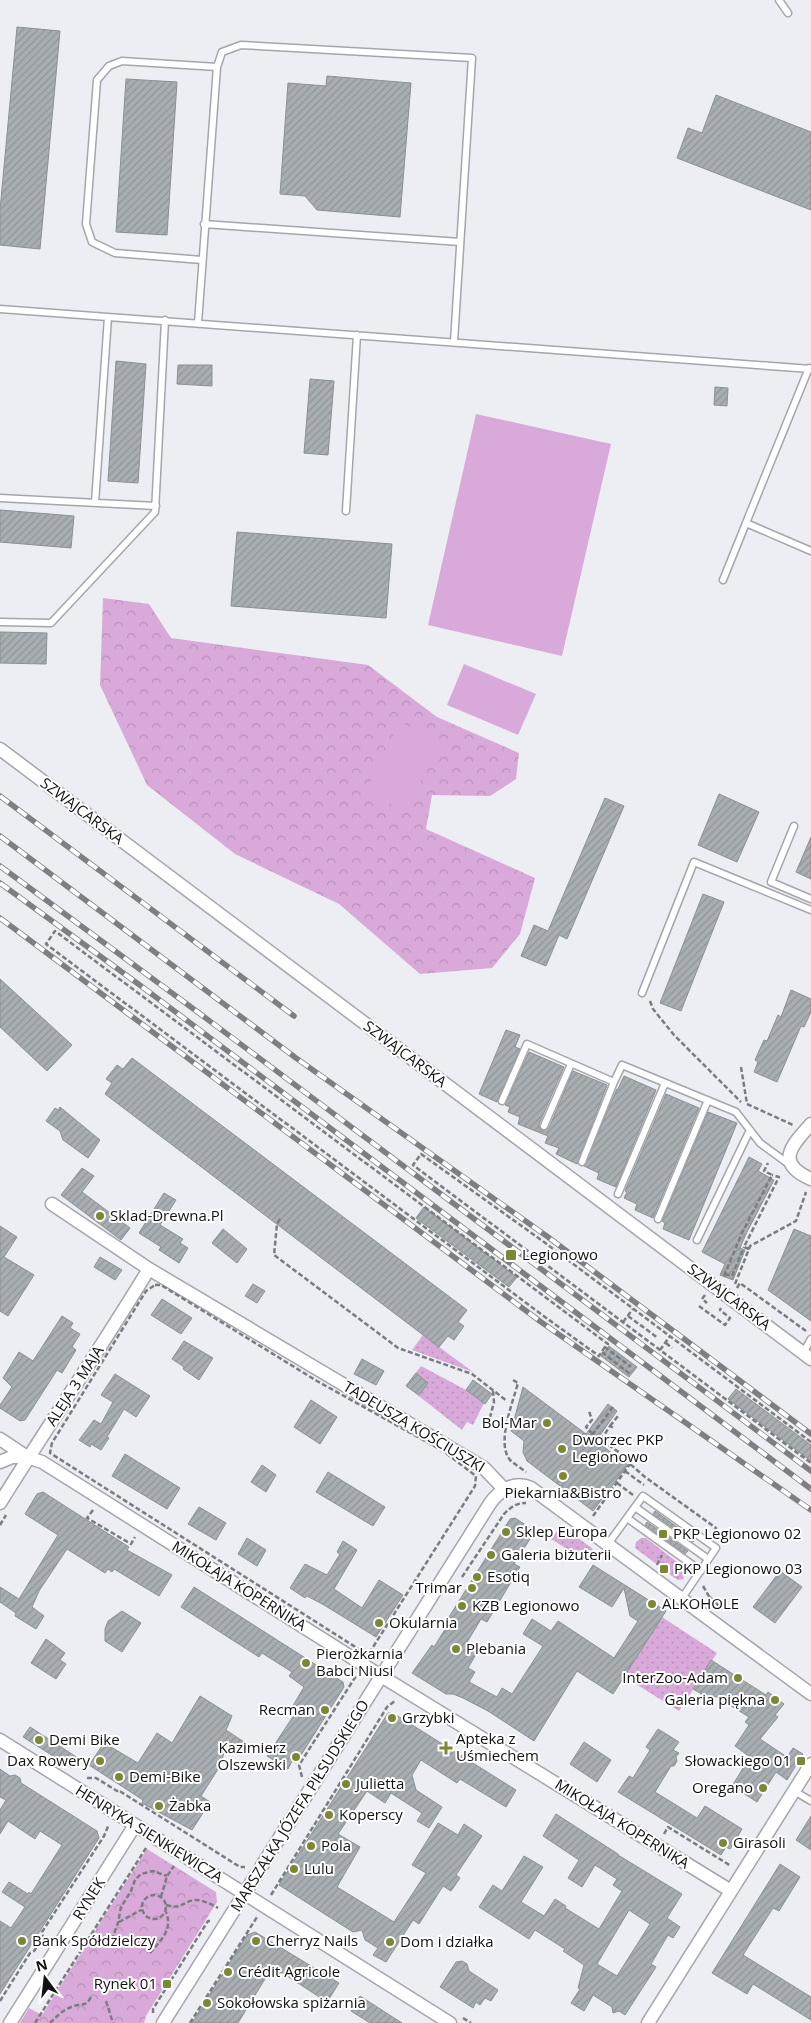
<svg xmlns="http://www.w3.org/2000/svg" width="811" height="2023" viewBox="0 0 811 2023" font-family="'Open Sans',sans-serif">
<style>
.grass{fill:url(#grass-dots)}
.forest{fill:url(#forest-crowns)}
.garden{fill:#d9aad9}
.building{fill:url(#building-hatch);stroke:#8b9093;fill-rule:evenodd}
.lines{fill:none;stroke-linecap:round;stroke-linejoin:round}
.service-casing{stroke:#a4a6ab;stroke-width:9}
.minor-casing{stroke:#a4a6ab;stroke-width:15}
.path{stroke:#7b7c80;stroke-width:2.5;stroke-dasharray:5 2.5;stroke-linecap:butt}
.service{stroke:#fff;stroke-width:6}
.minor{stroke:#fff;stroke-width:12}
.rail-casing{stroke:#7e7f83;stroke-width:5.5}
.rail{stroke:#fff;stroke-width:4;stroke-dasharray:11;stroke-linecap:butt}
.poi-dot{fill:#7c8735;stroke:#fff;stroke-width:2}
.labels{text-anchor:middle;stroke-width:4;stroke-linejoin:round;paint-order:stroke}
.street-label{font-size:15px;fill:#111113;stroke:#fff}
.poi-label{font-size:15px;fill:#111113;stroke:#fff;text-anchor:start}
</style>
<defs>
<pattern id="grass-dots" width="8" height="8" patternUnits="userSpaceOnUse" patternTransform="scale(1.25)"><rect width="8" height="8" fill="#d9aad9"/><path d="M2 2h.1M6 6h.1" fill="none" stroke="#b991b9" stroke-width="1.8" stroke-linecap="round"/></pattern>
<pattern id="forest-crowns" width="20" height="18" patternUnits="userSpaceOnUse" patternTransform="scale(1.25)"><rect width="20" height="18" fill="#d9aad9"/><path d="M2 6a3 3 0 1 1 6 0M12 15a3 3 0 1 1 6 0" fill="none" stroke="#b991b9"/></pattern>
<pattern id="building-hatch" width="6" height="6" patternUnits="userSpaceOnUse" patternTransform="scale(1.25)"><rect width="6" height="6" fill="#a9aeb2"/><path d="M-1 1l2-2M0 6l6-6M5 7l2-2" fill="none" stroke="#909598"/></pattern>
</defs>
<rect width="100%" height="100%" fill="#eceef3"/>
<path class="grass" d="M423,1335L473,1372L412,1350Z
M421,1366L466,1390L484,1403L473,1425L467,1422L462,1430L406,1386Z
M566,1529L593,1549L585,1560L551,1539L557,1531L562,1534Z
M641,1538H646L681,1565L684,1579L678,1580L669,1574L671,1571L661,1564L659,1566L635,1548L636,1542Z
M662,1617L717,1653L679,1711L623,1676Z"/>
<path class="forest" d="M103,598L149,604L171,638L368,665L437,717L519,753L516,779L490,796L432,795L426,829L535,878L520,934L492,968L420,974L339,904L235,854L147,785L100,685Z
M147,1849L216,1892L217,1902L146,2016L144,2023H20L29,2008L42,2015Z"/>
<path class="garden" d="M476,414L611,444L562,656L428,625Z
M464,664L536,694L518,735L447,705Z
M400,722L440,741L406,811L366,792Z"/>
<path class="building" d="M17,27L60,31L40,249L0,245V210Z
M327,76L411,83L400,217L317,210L305,196L280,194L288,83L326,86Z
M126,79L177,82L167,235L116,232Z
M716,95L811,132V210L677,158L688,128L702,133Z
M116,361L146,364L138,483L108,481Z
M178,365H212V386L177,384Z
M310,379L334,381L328,455L304,453Z
M715,387L728,388L727,406L714,405Z
M0,510L74,516L71,548L0,542Z
M237,532L392,544L386,618L231,606Z
M0,632L47,633L46,664L0,663Z
M719,794L759,812L737,862L698,845Z
M605,798L624,806L567,939L559,935L546,966L521,956L534,925L548,931Z
M811,837V879L796,872Z
M703,894L724,902L681,1011L660,1003Z
M0,979L72,1045L47,1071L0,1027Z
M791,990L811,999V1012L804,1027L801,1026L777,1082L754,1072L758,1062L755,1060L764,1040L767,1041L778,1015L781,1017Z
M506,1030L520,1035L515,1047L520,1049L497,1102L479,1094Z
M529,1052L564,1067L539,1124L540,1129L542,1131L549,1128L573,1071L607,1085L577,1164L556,1154L559,1148L545,1143L548,1136L518,1124L520,1117L508,1112L510,1107L505,1105Z
M132,1058L467,1310L458,1322L464,1326L454,1340L448,1336L439,1347L105,1094L112,1083L106,1079L117,1065L123,1069Z
M624,1076L656,1090L616,1187L597,1179L599,1173L584,1166L617,1089H618Z
M666,1094L699,1108L653,1218L635,1210L637,1204L624,1198L627,1192L625,1191Z
M60,1107L100,1140L88,1158L63,1140L60,1131L46,1121L55,1108L58,1110Z
M708,1112L737,1123L689,1240L663,1229L665,1223L662,1221Z
M749,1157L762,1164L758,1171L774,1180L746,1234L740,1248L745,1250L733,1280L720,1275L725,1264L702,1252Z
M82,1168L94,1176L82,1192L130,1228L121,1240L61,1195Z
M164,1193L176,1200L160,1225L183,1239L180,1243L188,1248L179,1263L159,1250L161,1247L139,1233Z
M424,1207L517,1277L509,1287L416,1218Z
M0,1226L17,1237L4,1257L34,1275L8,1316L0,1311Z
M223,1229L247,1249L237,1263L212,1243Z
M794,1229L811,1236V1321L768,1290Z
M100,1257L122,1270L115,1280L94,1267Z
M253,1284L265,1291L257,1303L245,1296Z
M162,1299L192,1318L181,1334L151,1315Z
M62,1316L73,1323L70,1328L80,1334L72,1347L76,1350L62,1373L57,1370L25,1420L20,1421L0,1408V1405L12,1387L3,1378L19,1352L33,1361Z
M184,1341L213,1358L199,1380L183,1369L184,1367L172,1359Z
M609,1346L637,1367L629,1377L601,1356Z
M362,1359L384,1371L376,1385L354,1374Z
M416,1373L428,1383L419,1395L406,1386Z
M115,1374L150,1396L136,1417L124,1409L107,1437L109,1438L101,1450L91,1444L90,1447L79,1440L94,1420L101,1424L113,1402L101,1395Z
M473,1380L492,1394L485,1404L466,1390Z
M523,1387L586,1434L608,1404L617,1411L596,1441L628,1465L593,1511L527,1461L523,1452L524,1441L511,1431Z
M736,1389L811,1445V1461L728,1399Z
M311,1400L337,1417L320,1444L294,1427Z
M125,1454L180,1488L167,1509L112,1476Z
M262,1465L276,1475L266,1492L251,1482Z
M328,1472L385,1507L373,1526L316,1492Z
M43,1492L129,1547L127,1550L172,1575L159,1596L114,1569L112,1572L108,1569L105,1573L67,1549L39,1591L32,1607L44,1616L36,1629L15,1616L16,1613L0,1602V1587L19,1599L58,1535L25,1514L37,1494Z
M199,1507L226,1523L216,1540L188,1524Z
M655,1511L695,1540L693,1542L653,1514Z
M515,1518L535,1531L514,1564L520,1567L487,1622L481,1619L466,1644L478,1651L468,1668L475,1672L469,1682L497,1697L502,1688L512,1694L543,1646L523,1634L532,1619L551,1631L558,1621L614,1658L638,1621L630,1616L624,1588L612,1607L579,1587L593,1565L666,1611L613,1694L577,1671L534,1741L488,1711L463,1698L453,1694H446L412,1673L432,1645L434,1647L452,1618L449,1617L510,1519Z
M647,1522L688,1551L685,1554L645,1525Z
M247,1538L266,1550L257,1566L238,1554Z
M343,1541L357,1550L334,1589L362,1608L379,1580L403,1595L376,1637L324,1605L307,1596L305,1598L290,1588L305,1564L327,1575L340,1554L337,1552Z
M780,1571L802,1587L775,1623L753,1607Z
M194,1587L343,1682L344,1687L296,1763L292,1761L288,1769L267,1756L296,1712L291,1709L304,1687L289,1676L292,1672L262,1653L259,1657L181,1607Z
M122,1611L141,1623L122,1652L105,1641V1629L108,1621Z
M46,1639L65,1653L60,1660L66,1664L56,1679L31,1663Z
M711,1660L766,1695L768,1692L784,1704L775,1715L778,1717L760,1739L787,1757L793,1748L803,1754L787,1780L776,1772L757,1802L732,1786L750,1757L735,1746L749,1725L745,1722L749,1717L715,1696L712,1700L693,1689Z
M200,1696L232,1716L226,1730L247,1744L240,1755L226,1746L220,1766L201,1796L210,1802L192,1830L142,1803L143,1800L89,1765L104,1743L138,1763L157,1733L172,1743Z
M388,1713H393L516,1790L506,1807L460,1779L457,1783L421,1760L412,1775L416,1790L442,1807L429,1828L417,1821L422,1813L391,1793L385,1803L367,1791L338,1834L360,1847L337,1887L394,1922L426,1873L412,1865L438,1823L458,1835L464,1824L482,1836L456,1875L460,1878L451,1891L443,1886L419,1924L413,1920L386,1962L373,1955L378,1948L365,1940L362,1930L353,1932L279,1885Z
M30,1727L78,1758L72,1768L23,1737Z
M658,1729L679,1742L673,1750L679,1753L676,1757L677,1761L674,1766H671L655,1792L697,1818L705,1806L742,1829L730,1849L726,1847L721,1855L618,1792L629,1776L633,1778L650,1750L646,1747Z
M584,1742L611,1760L597,1782L570,1764Z
M0,1769L10,1776L15,1775L20,1778L21,1783L97,1831L99,1838L0,1994V1921L11,1928L25,1907L2,1892L9,1882L28,1894L29,1892L31,1894L62,1845L40,1831L35,1839L8,1821L0,1834V1810L6,1800L0,1797Z
M556,1814L618,1854V1855L682,1894L667,1918L680,1927L673,1938L668,1935L651,1964L656,1967L625,2015L619,2011L613,2013L612,2007L593,1995L584,2011L571,2003L580,1989L578,1988L584,1965L563,1951L565,1949L535,1930L529,1939L479,1907L493,1885L502,1891L524,1856L543,1867L521,1902L544,1916L555,1899L566,1906L565,1908L599,1929L622,1891L613,1885L617,1879L595,1865L582,1887L568,1878L579,1860L543,1836ZM629,1910L650,1924L617,1976L597,1964Z
M811,1816V1850L796,1840Z
M780,1864L800,1877L779,1911L773,1908L743,1955L811,1997V2020L753,1984L747,1994L712,1973Z
M255,1932L339,1983L327,2002L281,1972L278,1977L268,1974L238,2023H192L247,1935Z
M462,1961L467,1964L469,1971L498,1990L491,2001L485,1998L480,2005L476,2002L473,2008L440,1987L456,1962Z
M360,1996L402,2023H370L351,2011Z"/>
<g class="lines">
<defs>
<path id="service" d="M779,0L788,13
M204,224L460,242
M202,260L115,253L92,242L86,224L97,80L109,66L122,61L217,67
M0,309L811,369
M198,323L217,67L222,52L241,45L472,58L454,342
M809,368L746,523L811,551
M0,498L156,506
M95,503L108,317
M346,511L357,335
M723,580L746,523
M0,622L51,623L155,512L165,320
M794,826L771,882L811,899
M642,993L694,862L811,910
M502,1101L527,1044L614,1082L622,1065L736,1112L760,1143L790,1165
M544,1126L571,1064
M582,1162L614,1082
M618,1194L665,1083
M658,1219L708,1100
M697,1240L750,1130
M803,1353L811,1339
M635,1507L708,1559
M627,1518L701,1571
M608,1544L643,1496L716,1548L682,1598
M794,1791L811,1801"/>
<path id="minor" d="M0,749L811,1359
M811,1124C792,1145 774,1163 811,1179
M52,1204L149,1269L484,1468L504,1489
M0,1439L27,1457L42,1462L93,1494L381,1676L731,1891
M0,1462L12,1457H27
M0,1503C49,1424 101,1348 149,1269
M0,1740L450,2023
M10,2023L135,1825
M163,2023L489,1505C498,1491 514,1480 531,1488L811,1694
M648,2023L811,1764"/>
</defs>
<use href="#service" class="service-casing"/>
<use href="#minor" class="minor-casing"/>
<path class="path" d="M650,1001L653,1009L674,1035L741,1102
M741,1067L747,1104L793,1125
M280,1219L277,1224L274,1255L398,1348L472,1374L507,1401
M749,1249L750,1246L796,1221L806,1192
M725,1274L732,1276L744,1247
M724,1276L742,1233L772,1175L764,1171L768,1163
M735,1284L749,1249L744,1247L779,1177L772,1175
M155,1285H161L317,1381L443,1451L476,1476L475,1486L368,1655L50,1453L52,1443L146,1291Z
M737,1288L740,1283L806,1331
M705,1295L702,1299L707,1303
M699,1306L725,1325L730,1318L720,1310L721,1308
M628,1316L658,1338
M623,1322L633,1309
M666,1343L672,1348
M605,1347L599,1356L545,1317L46,944L55,931L608,1344L605,1347L631,1367
M660,1350L670,1336
M602,1352L630,1374
M513,1380L518,1383C513,1402 496,1443 510,1460C514,1464 521,1468 526,1472
M493,1391L494,1402L488,1425L498,1428
M613,1407L593,1434L627,1458L630,1464L645,1477L716,1528L713,1533
M610,1426L618,1416
M589,1440L593,1434L586,1427L592,1420L589,1411
M601,1440L610,1426L614,1428
M811,1442L544,1242L421,1154L413,1165L811,1463
M625,1471L644,1485
M617,1483L633,1495
M93,1510L87,1518L131,1544L135,1537
M593,1516L630,1464
M0,1525L6,1515
M657,1565L662,1555
M462,1577L504,1514C511,1507 516,1503 526,1503
M703,1586L714,1605
M710,1597L722,1609
M302,1777L299,1765L356,1676
M87,1778H96L117,1791L118,1790L240,1867H245
M664,1834L668,1827L731,1866
M142 1907a12 12 0 1 1 24 0a12 12 0 1 1-24 0Z
M271,1895L387,1707L396,1700
M161,1897L167,1876L174,1866
M166,1905C182,1910 182,1902 194,1900C201,1899 213,1905 218,1908
M119,1922L141,1910
M109,1947L118,1923L121,1907L131,1891L135,1880L141,1874L153,1871L167,1876
M150,1953C161,1940 173,1930 166,1912
M0,2001L30,1953L34,1951L43,1937L42,1932L104,1836L109,1824
M106,2001L113,2023
M153,2013V2009L208,1921H210
M463,2018L471,2023
M35,2023L146,1848
M50,2023C57,2016 64,2009 74,2006C83,2003 86,2007 91,1997
M190,2023L257,1917"/>
<use href="#service" class="service"/>
<use href="#minor" class="minor"/>
<defs>
<path id="rail" d="M0,796L294,1016
M0,836L296,1058L548,1237L811,1434
M0,866L199,1013L811,1471
M0,883L137,983L811,1489
M0,918L541,1322L811,1510"/>
</defs>
<use href="#rail" class="rail-casing"/>
<use href="#rail" class="rail"/>
</g>
<g class="poi-dot">
<circle cx="100" cy="1216" r="5"/>
<rect x="505" y="1249" width="12" height="12" rx="2.5"/>
<circle cx="547" cy="1423" r="5"/>
<circle cx="562" cy="1449" r="5"/>
<circle cx="563" cy="1476" r="5"/>
<circle cx="506" cy="1532" r="5"/>
<rect x="658" y="1529" width="10" height="10" rx="2.5"/>
<circle cx="491" cy="1555" r="5"/>
<rect x="659" y="1564" width="10" height="10" rx="2.5"/>
<circle cx="477" cy="1577" r="5"/>
<circle cx="472" cy="1588" r="5"/>
<circle cx="652" cy="1604" r="5"/>
<circle cx="462" cy="1606" r="5"/>
<circle cx="379" cy="1623" r="5"/>
<circle cx="456" cy="1649" r="5"/>
<circle cx="306" cy="1663" r="5"/>
<circle cx="738" cy="1678" r="5"/>
<circle cx="775" cy="1700" r="5"/>
<circle cx="325" cy="1710" r="5"/>
<circle cx="392" cy="1718" r="5"/>
<circle cx="39" cy="1740" r="5"/>
<path d="M443.5 1740.5h5v5h5v5h-5v5h-5v-5h-5v-5h5z"/>
<circle cx="296" cy="1757" r="5"/>
<circle cx="100" cy="1761" r="5"/>
<rect x="796" y="1756" width="10" height="10" rx="2.5"/>
<circle cx="119" cy="1777" r="5"/>
<circle cx="346" cy="1784" r="5"/>
<circle cx="763" cy="1788" r="5"/>
<circle cx="159" cy="1806" r="5"/>
<circle cx="329" cy="1815" r="5"/>
<circle cx="723" cy="1843" r="5"/>
<circle cx="311" cy="1846" r="5"/>
<circle cx="294" cy="1869" r="5"/>
<circle cx="22" cy="1941" r="5"/>
<circle cx="256" cy="1941" r="5"/>
<circle cx="390" cy="1942" r="5"/>
<circle cx="228" cy="1972" r="5"/>
<rect x="162" y="1979" width="10" height="10" rx="2.5"/>
<circle cx="207" cy="2003" r="5"/>
</g>
<g class="labels">
<g class="street-label">
<text transform="translate(82 811) rotate(37)" y="5">SZWAJCARSKA</text>
<text transform="translate(405 1054) rotate(37)" y="5">SZWAJCARSKA</text>
<text transform="translate(729 1297) rotate(37)" y="5">SZWAJCARSKA</text>
<text transform="translate(75 1386) rotate(-57)" y="5">ALEJA 3 MAJA</text>
<text transform="translate(414 1427) rotate(31)" y="5">TADEUSZA KOŚCIUSZKI</text>
<text transform="translate(239 1586) rotate(32)" y="5">MIKOŁAJA KOPERNIKA</text>
<text transform="translate(300 1806) rotate(-58)" y="5">MARSZAŁKA JÓZEFA PIŁSUDSKIEGO</text>
<text transform="translate(622 1824) rotate(32)" y="5">MIKOŁAJA KOPERNIKA</text>
<text transform="translate(149 1834) rotate(32)" y="5">HENRYKA SIENKIEWICZA</text>
<text transform="translate(89 1899) rotate(-58)" y="5">RYNEK</text>
</g>
<g class="poi-label">
<text x="110" y="1221">Sklad-Drewna.Pl</text>
<text x="522" y="1260">Legionowo</text>
<text x="537" y="1428" text-anchor="end">Bol-Mar</text>
<text x="572" y="1445">Dworzec PKP<tspan x="572" dy="17">Legionowo</tspan></text>
<text x="563" y="1498" text-anchor="middle">Piekarnia&amp;Bistro</text>
<text x="516" y="1537">Sklep Europa</text>
<text x="673" y="1539">PKP Legionowo 02</text>
<text x="501" y="1560">Galeria biżuterii</text>
<text x="674" y="1574">PKP Legionowo 03</text>
<text x="487" y="1582">Esotiq</text>
<text x="462" y="1593" text-anchor="end">Trimar</text>
<text x="662" y="1609">ALKOHOLE</text>
<text x="472" y="1611">KZB Legionowo</text>
<text x="389" y="1628">Okularnia</text>
<text x="466" y="1654">Plebania</text>
<text x="316" y="1659">Pierożkarnia<tspan x="316" dy="17">Babci Niusi</tspan></text>
<text x="728" y="1683" text-anchor="end">InterZoo-Adam</text>
<text x="765" y="1705" text-anchor="end">Galeria piękna</text>
<text x="315" y="1715" text-anchor="end">Recman</text>
<text x="402" y="1723">Grzybki</text>
<text x="456" y="1744">Apteka z<tspan x="456" dy="17">Uśmiechem</tspan></text>
<text x="49" y="1745">Demi Bike</text>
<text x="286" y="1753" text-anchor="end">Kazimierz<tspan x="286" dy="17">Olszewski</tspan></text>
<text x="90" y="1766" text-anchor="end">Dax Rowery</text>
<text x="791" y="1766" text-anchor="end">Słowackiego 01</text>
<text x="129" y="1782">Demi-Bike</text>
<text x="356" y="1789">Julietta</text>
<text x="753" y="1793" text-anchor="end">Oregano</text>
<text x="169" y="1811">Żabka</text>
<text x="339" y="1820">Koperscy</text>
<text x="733" y="1848">Girasoli</text>
<text x="321" y="1851">Pola</text>
<text x="304" y="1874">Lulu</text>
<text x="32" y="1946">Bank Spółdzielczy</text>
<text x="266" y="1946">Cherryz Nails</text>
<text x="400" y="1947">Dom i działka</text>
<text x="238" y="1977">Crédit Agricole</text>
<text x="157" y="1989" text-anchor="end">Rynek 01</text>
<text x="217" y="2008">Sokołowska spiżarnia</text>
</g>
</g>
<g transform="translate(45 1978) rotate(345)" stroke="#ffffff" stroke-width="4" paint-order="stroke">
<path d="M0-4L9 19L0 12L-9 19Z" fill="#111113"/>
<text y="-8" font-size="14" font-weight="bold" text-anchor="middle" fill="#111113">N</text>
</g>
</svg>
